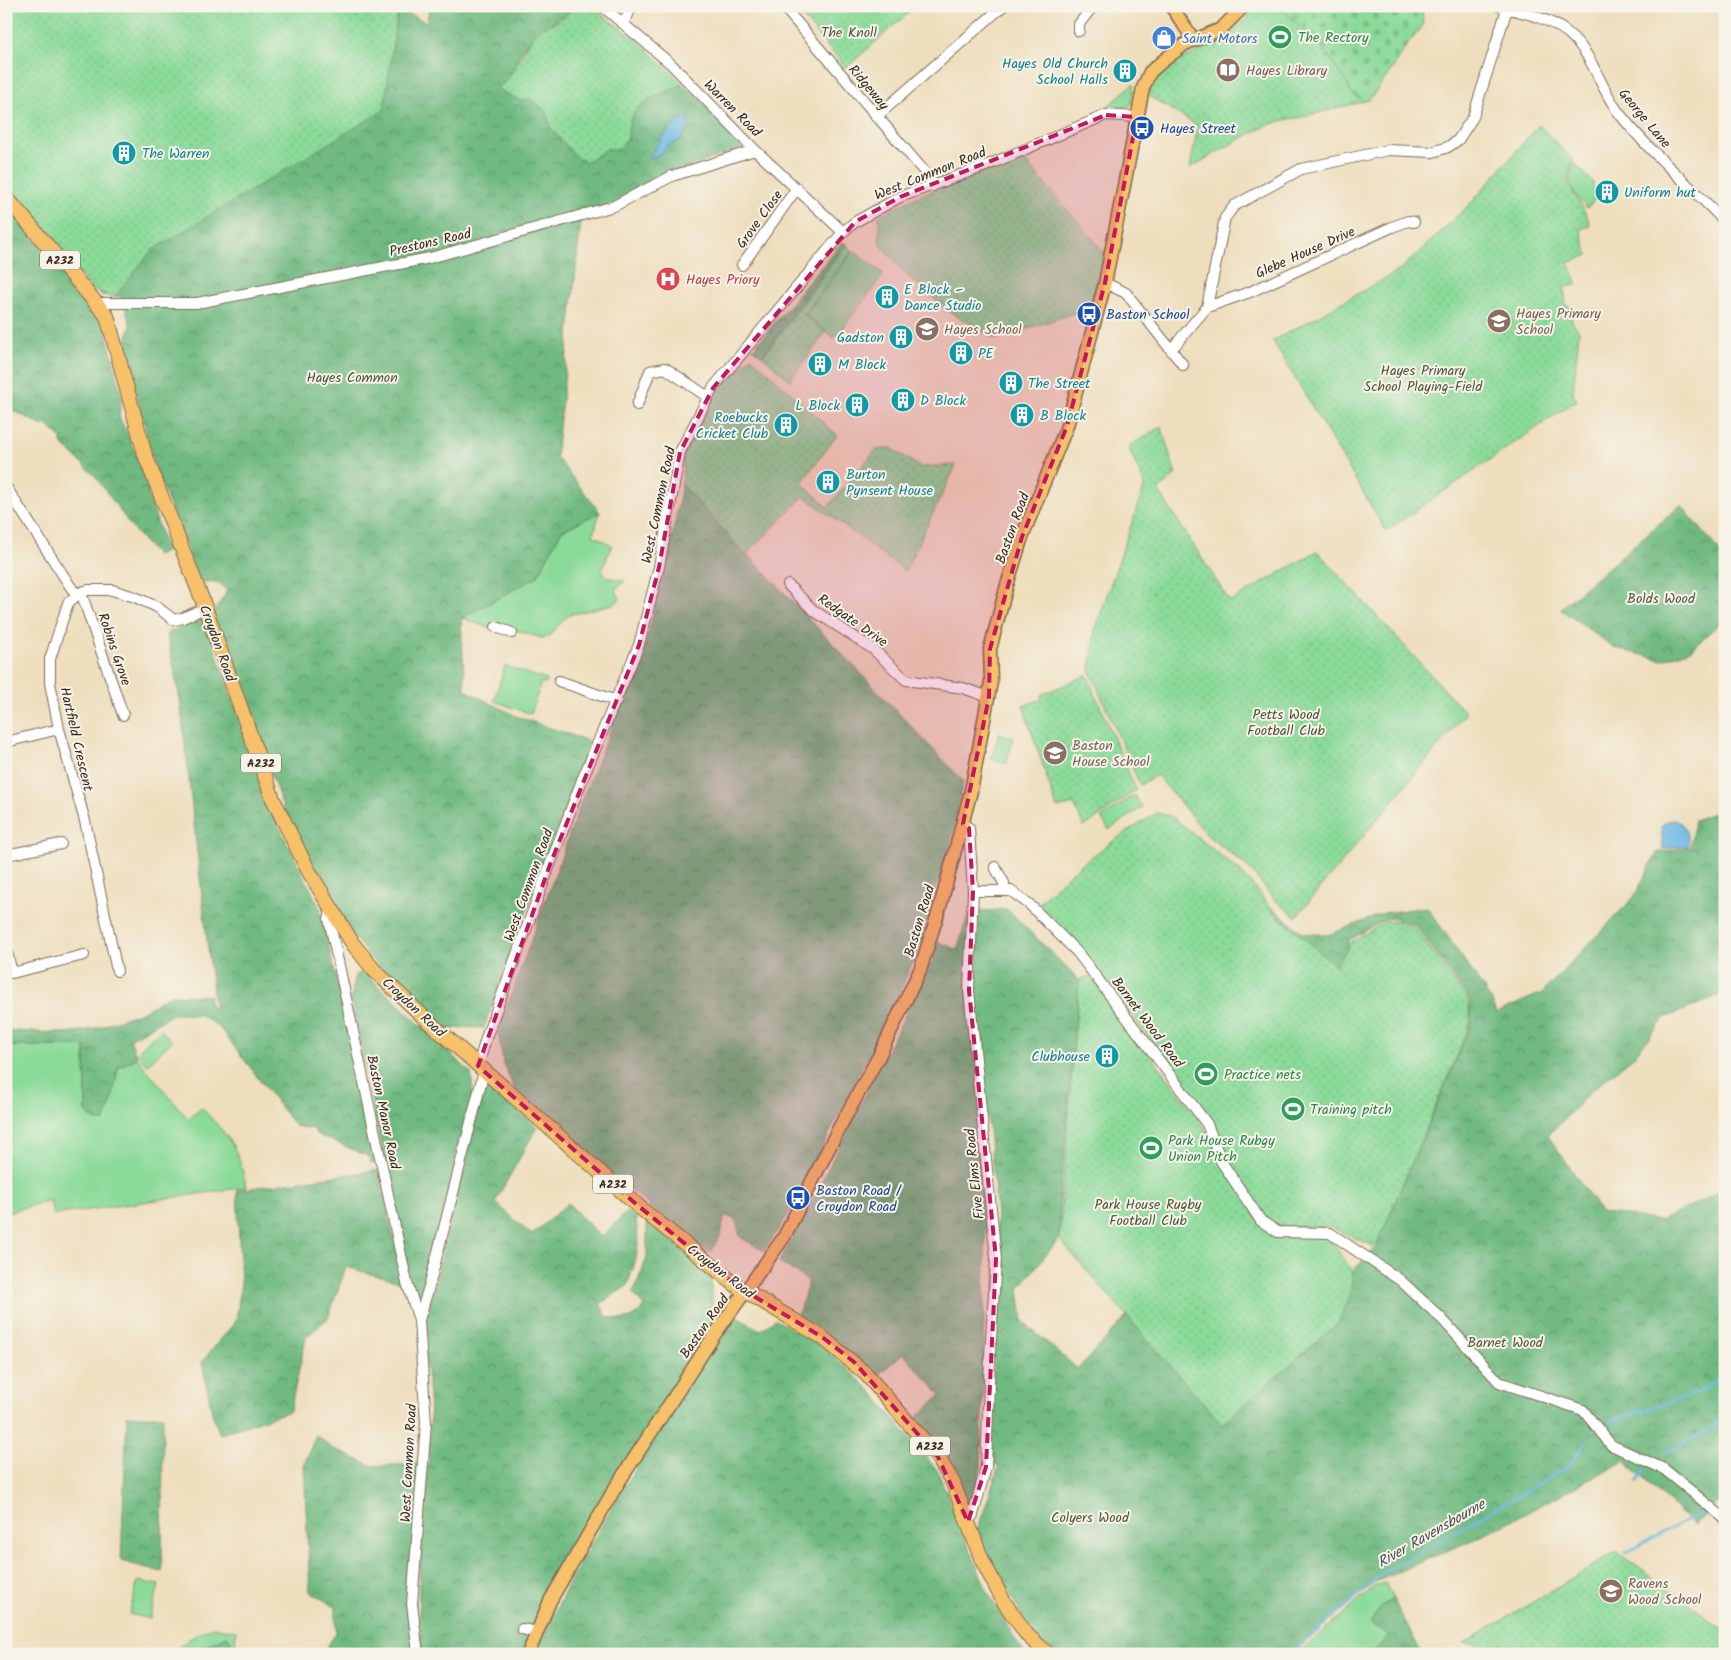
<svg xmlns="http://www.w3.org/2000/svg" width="1731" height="1660" viewBox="0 0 1731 1660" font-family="Kalam,sans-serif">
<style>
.green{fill:#8ada99;stroke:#62825c}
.forest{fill:url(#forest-crowns);stroke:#557250}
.cemetery{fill:url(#cemetery-stones);stroke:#62825c}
.park{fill:url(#park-dots);stroke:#62825c}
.water{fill:#6db9e6;stroke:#547282}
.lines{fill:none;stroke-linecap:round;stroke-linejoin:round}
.stream{stroke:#6db9e6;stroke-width:2.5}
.minor-casing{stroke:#7a6956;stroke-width:12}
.major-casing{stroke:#7a6956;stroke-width:15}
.highway-casing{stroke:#7a6956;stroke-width:16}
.minor{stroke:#fff;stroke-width:10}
.major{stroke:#f7c06b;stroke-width:12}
.highway{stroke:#f7c06b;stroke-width:14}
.marked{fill:#c2185b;fill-opacity:0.2;stroke:#c2185b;stroke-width:4;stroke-dasharray:10 6;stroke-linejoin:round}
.labels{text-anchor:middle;stroke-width:4;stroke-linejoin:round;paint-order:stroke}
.shield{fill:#f7f3e8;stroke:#73665b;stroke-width:1}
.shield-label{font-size:12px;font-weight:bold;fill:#3b2a1e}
.park-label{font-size:14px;fill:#4f563d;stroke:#f7f3e8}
.leisure-label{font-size:14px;fill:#27864d;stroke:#f7f3e8;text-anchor:start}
.shop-label{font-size:14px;fill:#366cbe;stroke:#f7f3e8;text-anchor:start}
.culture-label{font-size:14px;fill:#0d838f;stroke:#f7f3e8;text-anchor:start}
.education-label{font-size:14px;fill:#785e54;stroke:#f7f3e8;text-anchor:start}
.street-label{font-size:14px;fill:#3b2a1e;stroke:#f7f3e8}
.transit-label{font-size:14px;fill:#164399;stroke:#f7f3e8;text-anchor:start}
.health-label{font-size:14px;fill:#be3a42;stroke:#f7f3e8;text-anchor:start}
.water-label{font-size:15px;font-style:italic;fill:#4a555a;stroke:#f7f3e8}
</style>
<defs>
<pattern id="forest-crowns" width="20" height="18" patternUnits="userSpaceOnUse" patternTransform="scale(1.25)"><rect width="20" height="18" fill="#6fba81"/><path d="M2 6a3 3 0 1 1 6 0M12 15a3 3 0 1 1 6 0" fill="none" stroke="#5c9769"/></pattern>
<pattern id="cemetery-stones" width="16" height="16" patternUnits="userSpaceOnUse" patternTransform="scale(1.25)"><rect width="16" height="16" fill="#8ada99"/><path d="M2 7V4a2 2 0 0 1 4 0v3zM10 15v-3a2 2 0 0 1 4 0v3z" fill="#78bb83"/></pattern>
<pattern id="park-dots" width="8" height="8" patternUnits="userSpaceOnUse" patternTransform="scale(1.25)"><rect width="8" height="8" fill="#8ada99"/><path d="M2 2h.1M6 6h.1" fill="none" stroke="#78bb83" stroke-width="1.8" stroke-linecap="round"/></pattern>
</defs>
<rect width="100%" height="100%" fill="#f7f3e8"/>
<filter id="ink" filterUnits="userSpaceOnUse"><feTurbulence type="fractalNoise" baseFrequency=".02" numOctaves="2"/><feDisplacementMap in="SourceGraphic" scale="10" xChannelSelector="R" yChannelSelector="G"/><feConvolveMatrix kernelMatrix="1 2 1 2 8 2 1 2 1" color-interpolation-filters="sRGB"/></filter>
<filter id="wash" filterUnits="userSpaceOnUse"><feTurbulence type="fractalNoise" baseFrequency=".0096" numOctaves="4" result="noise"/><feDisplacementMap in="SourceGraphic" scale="20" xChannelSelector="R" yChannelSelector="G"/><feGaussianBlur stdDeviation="1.12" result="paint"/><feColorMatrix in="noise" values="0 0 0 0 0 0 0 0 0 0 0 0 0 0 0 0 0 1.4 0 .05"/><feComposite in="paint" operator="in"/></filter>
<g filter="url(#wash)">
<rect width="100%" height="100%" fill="#eedebd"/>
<path class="green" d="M1133,84L1134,85L1131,105L1124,107H1107Z
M1574,163L1593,182V188L1599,195L1587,208L1576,195L1569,180Z
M853,251L884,274L835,338L804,315Z
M600,512L593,535L612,545L602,570L607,577L625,581L615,589L620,599L614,604L568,615L549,636L541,638L497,624L494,630L462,618L538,576L561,531Z
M505,666L547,680L546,684L541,682L531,714L494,701Z
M999,733L1014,738L1006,764L991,759Z
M1134,795L1142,807L1109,830L1101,818Z
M160,1029L172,1041L147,1065L136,1053Z
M6,1044L13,1046H85L86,1111L104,1122L112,1100L118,1067L137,1058L188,1119L202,1108C230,1139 238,1145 246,1187L53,1215L50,1200L6,1213Z
M138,1581L159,1585L150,1619L129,1614Z
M1385,1583L1393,1599L1381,1606L1389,1635L1372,1654H1298L1375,1586Z
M212,1627L236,1631L235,1649L227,1636L189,1654H168L197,1634Z"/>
<path class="forest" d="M429,6H575C559,21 542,28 527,44C514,59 515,77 497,88L530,99L547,112L550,127L588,161L607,149H619L628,138C626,103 656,97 683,84L747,146L681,170L614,203L582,212L556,457L600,512L561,531L538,576L462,618L461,621L465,690L516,716L591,742L505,967L484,1028L465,1027L447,1030L374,962L354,937L286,815L213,614L227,591L218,582H204L197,575L155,467L124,345L131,326L122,297L102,295L65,234L383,110L398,8L427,23Z
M6,206L86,300L106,330L122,398L119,416L150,486L148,495L167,551L157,556L133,529L96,477L61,443V438L45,423L43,426L6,407V289L9,285L6,284Z
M842,242L846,244L763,356L753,349Z
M682,485L963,781L953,835L920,945L898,996L790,1212L764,1251L740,1237L736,1220L725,1215L720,1236L711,1252L699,1247L561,1132L514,1089L503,1062L498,1032L582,800L645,645L669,553Z
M1681,505L1725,558V618L1691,650L1662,660L1615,648L1560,609Z
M204,618L272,813L320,908L377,1162L371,1163L368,1156L316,1134L314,1129L295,1126L220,1028L201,1015L173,1014L130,1039L137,1058L118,1067L112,1100L104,1122L94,1120L86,1112L85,1046H13L6,1044V1031L66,1033L94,1029L144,1011L170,995L211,996L208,1001L215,1011L180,700L167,633Z
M1725,808V993L1665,1018L1633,1057L1592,1090L1548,1136L1601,1212L1661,1221L1725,1189V1497L1694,1525L1624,1461L1488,1533L1375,1582L1292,1654H1059L1036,1640L976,1535L999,1465L991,1464L997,1214L976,992L979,912L1007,909L1079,980L1060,1197L1059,1239L1019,1288L1023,1322L1078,1369L1127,1316L1222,1423L1350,1296L1353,1271L1376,1247L1471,1025L1470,1000L1415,924L1388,918L1349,940L1340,970L1241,1099L1256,895L1303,933L1328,935L1384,913L1427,907L1491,999L1496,1013L1542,993L1634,897L1657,853L1690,847L1695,820Z
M968,915L986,1202L981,1467L969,1515L912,1422L941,1395L903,1353L874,1379L798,1315L809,1281L779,1262L812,1201L934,957L937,941L957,950Z
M364,972L471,1073C479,1115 450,1186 439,1229C431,1258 427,1286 417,1314L351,1001L355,975Z
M488,1087L495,1089L537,1127L495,1202L532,1235L568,1203L601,1237L630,1209L636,1216L638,1243L636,1259L627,1286L600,1304L607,1317C624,1321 634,1321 644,1306L633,1293L647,1258V1221L711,1273L713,1324L522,1654H423C411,1577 429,1499 430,1422C430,1386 422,1351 427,1316L482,1093Z
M379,1170L403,1283L346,1267L328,1318L306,1337L290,1411L220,1434L213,1417L202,1362L236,1321L241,1286L237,1190Z
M736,1317L761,1330L775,1319L822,1347L836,1358L870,1390L937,1470L988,1593L1024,1654H536C569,1575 614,1503 660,1431C684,1392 707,1352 736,1317Z
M127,1416H163L162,1572L121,1561Z
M316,1435L333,1449L373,1466L418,1464L413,1654H322L336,1633V1607L310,1592L304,1465Z
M1393,1599L1422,1654H1372L1389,1635L1370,1623L1381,1606Z
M228,1636L231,1643L224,1648L222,1654H189Z"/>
<path class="cemetery" d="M1279,6H1344L1347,10L1359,6H1422L1423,25L1404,49L1393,68L1369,100L1365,101L1350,92Z"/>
<path class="park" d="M6,6H397L398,7L384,110L151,251L114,298L93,290L6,191Z
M575,6H590L637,40L683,84C656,97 626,103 628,138L619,149H607L588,161L578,159L550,127L547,112L531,99L521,101L496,88L506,82L533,36L545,26L559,21Z
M801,6H916L846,68L797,10Z
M1257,6H1279L1321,46L1348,84L1350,92L1365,101L1298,118C1269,118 1217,153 1190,168L1198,126L1149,96C1152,67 1187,58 1209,46C1227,36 1244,23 1257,6Z
M1539,125L1573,160L1567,180C1574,197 1586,208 1590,226L1580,229L1588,255L1569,263L1578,285L1564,287L1566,306H1570L1572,322L1579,331L1573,394L1577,400L1386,531L1273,341L1400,270L1472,202Z
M1022,158L1105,253L1093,297L1087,309L995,339L947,310L909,277L880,244L879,216L919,196Z
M846,244L853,251L805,315L826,332L790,380L763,356Z
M751,357L837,435L801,483L828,507L876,450L891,448L920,467L956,465L905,571L804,496L746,555L682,485L684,454L717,392Z
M1161,426L1176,475L1158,490L1230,602L1317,551L1466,713L1296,917L1275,900L1248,867L1208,836L1157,775L1140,785L1090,671L1095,630L1145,485L1128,447Z
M1087,675L1136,790L1084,827L1074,804L1057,808L1023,706L1042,699L1041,695Z
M1157,813L1171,816L1241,872L1278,916L1336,966L1351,942L1387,921L1413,925L1468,1000L1471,1022L1376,1247L1330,1227L1279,1226L1265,1218L1225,1159L1213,1123L1080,948L1034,908C1068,871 1114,839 1157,813Z
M1091,976L1203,1125L1260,1224L1328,1237L1353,1271L1350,1296L1338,1323L1222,1424L1059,1239L1079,980Z
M1617,1552L1725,1630V1654H1486L1476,1645L1464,1643Z"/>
<path class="water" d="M685,116L690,117L687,123L690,126L679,141L670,144L656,157L648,159L663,136Z
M1675,820C1687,825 1689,834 1688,846L1663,849L1661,826L1667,821Z"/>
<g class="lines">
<path class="stream" d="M1610,1421L1697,1393L1725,1375
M1665,1453L1711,1429L1725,1414
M1637,1483L1644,1470
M1719,1496L1725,1490
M1625,1553L1701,1512
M1290,1654L1383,1573L1568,1467L1588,1440"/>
</g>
</g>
<g filter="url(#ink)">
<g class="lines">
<defs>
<path id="minor" d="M602,6L671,64L755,150L843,232
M783,6L928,176L933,186
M1498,6C1522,12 1550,18 1569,34C1593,54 1600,88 1619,113C1650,153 1690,185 1725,222
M624,23L632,6
M1079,31V24L1093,6
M876,117L1003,6
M742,265L797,188
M1105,283L1126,293L1183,365
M98,303H197L430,258L614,206L672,176L755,150
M1207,307L1250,292L1392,227L1408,221L1414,222
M1171,350L1207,307L1225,218L1234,206L1301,169L1388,150L1433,152L1448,147L1458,140L1473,117L1507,9
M637,405L650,371L665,368L708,397
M6,487L72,589L83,598L123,715
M788,585L813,610L873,649L906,680L963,688L989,697
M496,627L512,633
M559,681L616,701
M6,742L59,729
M963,824L969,828L973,891L969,990L996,1259L990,1355L986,1467L973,1515L968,1522
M6,855L61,844
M995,867L1004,883V890
M973,891H1011L1029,904L1078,953L1207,1124L1221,1161L1261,1221L1278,1232L1330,1233L1400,1280L1442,1319L1499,1382L1583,1410L1611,1445L1664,1469L1725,1519
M331,910L329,919L407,1283L419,1320
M6,948L12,973L84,955
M117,971L85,821L59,729L50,683V659L68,603L79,593L88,590H112L135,597L157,607L174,620L183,618L205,608
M478,1066L487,1035L551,862L582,780L639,645L659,567L680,452L713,388L843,232L855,222L900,197L988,165L1106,115L1137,117
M522,1629L537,1632
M418,1654L412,1604L426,1423L419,1320L430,1283L484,1071"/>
<path id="major" d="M1171,6L1194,40
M528,1654L550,1601L615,1488L715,1334L784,1237L839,1128L879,1056L920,970L940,907L971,791L991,682L990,649L1007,585L1022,537L1067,426L1105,283L1143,88L1150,72L1164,60L1185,44L1221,29L1244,6"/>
<path id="highway" d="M6,197L107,316L145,455L202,599L273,799L308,870L353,944L374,970L429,1022L644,1211L737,1286L822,1337L866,1374L938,1457L953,1483L982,1560L1004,1602L1027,1635L1048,1654"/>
</defs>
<use href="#minor" class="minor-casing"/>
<use href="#major" class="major-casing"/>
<use href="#highway" class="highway-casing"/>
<use href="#minor" class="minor"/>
<use href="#major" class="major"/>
<use href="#highway" class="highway"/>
</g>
</g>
<path class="marked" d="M1106,115L1137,117L1105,283L1067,426L1022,537L990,649L989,697L963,824L969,828L973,891L969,990L996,1259L986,1467L968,1522L938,1457L854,1362L822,1337L737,1286L636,1204L478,1066L551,862L639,645L659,567L680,452L713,388L855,222L900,197Z"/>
<defs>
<symbol id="stadium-disc" viewBox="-11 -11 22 22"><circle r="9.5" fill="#2e9e5b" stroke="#f7f3e8"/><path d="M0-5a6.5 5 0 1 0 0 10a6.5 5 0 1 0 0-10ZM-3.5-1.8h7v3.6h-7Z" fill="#fff"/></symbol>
<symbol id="shop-disc" viewBox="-11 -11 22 22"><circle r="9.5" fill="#3f7fe0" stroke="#f7f3e8"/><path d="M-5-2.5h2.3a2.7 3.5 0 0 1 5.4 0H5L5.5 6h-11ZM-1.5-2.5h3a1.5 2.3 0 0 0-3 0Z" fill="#fff"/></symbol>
<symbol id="library-disc" viewBox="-11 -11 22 22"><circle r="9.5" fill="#8d6e63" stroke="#f7f3e8"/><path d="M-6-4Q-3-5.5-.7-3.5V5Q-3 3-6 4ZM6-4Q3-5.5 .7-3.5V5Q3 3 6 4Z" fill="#fff"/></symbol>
<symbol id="building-disc" viewBox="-11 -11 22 22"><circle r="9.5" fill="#0f9aa8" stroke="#f7f3e8"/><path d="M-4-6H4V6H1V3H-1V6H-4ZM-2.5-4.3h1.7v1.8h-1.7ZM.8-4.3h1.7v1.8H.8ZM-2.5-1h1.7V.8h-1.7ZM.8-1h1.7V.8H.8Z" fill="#fff"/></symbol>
<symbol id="bus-disc" viewBox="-11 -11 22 22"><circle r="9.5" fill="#1a4fb4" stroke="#f7f3e8"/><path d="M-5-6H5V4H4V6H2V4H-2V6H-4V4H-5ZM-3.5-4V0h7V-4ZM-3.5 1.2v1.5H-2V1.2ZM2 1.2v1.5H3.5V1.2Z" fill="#fff"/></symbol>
<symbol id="hospital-disc" viewBox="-11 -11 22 22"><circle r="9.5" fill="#e0444e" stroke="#f7f3e8"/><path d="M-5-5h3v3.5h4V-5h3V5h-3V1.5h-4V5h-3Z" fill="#fff"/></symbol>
<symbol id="school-disc" viewBox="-11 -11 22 22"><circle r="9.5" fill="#8d6e63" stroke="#f7f3e8"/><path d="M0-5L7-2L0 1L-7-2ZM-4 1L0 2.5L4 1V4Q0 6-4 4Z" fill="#fff"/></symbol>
</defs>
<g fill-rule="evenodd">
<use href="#stadium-disc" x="1266" y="23" width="28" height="28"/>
<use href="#shop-disc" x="1150" y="24" width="28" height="28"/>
<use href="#library-disc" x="1214" y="56" width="28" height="28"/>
<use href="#building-disc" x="1111" y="57" width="28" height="28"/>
<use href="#bus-disc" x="1128" y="114" width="28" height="28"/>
<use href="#building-disc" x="110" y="139" width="28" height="28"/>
<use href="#building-disc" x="1593" y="178" width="28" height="28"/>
<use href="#hospital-disc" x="654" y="265" width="28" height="28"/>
<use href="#building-disc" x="873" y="283" width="28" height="28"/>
<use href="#bus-disc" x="1075" y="300" width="28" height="28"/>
<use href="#school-disc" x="1485" y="307" width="28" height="28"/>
<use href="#school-disc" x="913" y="315" width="28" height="28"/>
<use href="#building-disc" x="887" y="323" width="28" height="28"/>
<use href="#building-disc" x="947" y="339" width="28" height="28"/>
<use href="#building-disc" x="806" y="350" width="28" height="28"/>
<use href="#building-disc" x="997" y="369" width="28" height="28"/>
<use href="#building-disc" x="889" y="386" width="28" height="28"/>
<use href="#building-disc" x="843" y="391" width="28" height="28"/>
<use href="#building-disc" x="1008" y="401" width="28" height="28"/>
<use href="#building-disc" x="772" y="411" width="28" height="28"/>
<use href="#building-disc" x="814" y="468" width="28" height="28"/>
<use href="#school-disc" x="1041" y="739" width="28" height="28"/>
<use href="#building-disc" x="1093" y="1042" width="28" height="28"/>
<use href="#stadium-disc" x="1192" y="1060" width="28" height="28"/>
<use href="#stadium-disc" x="1279" y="1095" width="28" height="28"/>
<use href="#stadium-disc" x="1137" y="1134" width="28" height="28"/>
<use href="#bus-disc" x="784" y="1184" width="28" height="28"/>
<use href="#school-disc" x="1597" y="1577" width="28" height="28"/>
</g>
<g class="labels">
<g class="shield">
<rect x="40" y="250.5" width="40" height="19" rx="4"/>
<rect x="241" y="753.5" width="40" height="19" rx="4"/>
<rect x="593" y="1174.5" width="40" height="19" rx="4"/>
<rect x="910" y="1436.5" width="40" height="19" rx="4"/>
</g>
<g class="shield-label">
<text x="60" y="264">A232</text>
<text x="261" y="767">A232</text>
<text x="613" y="1188">A232</text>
<text x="930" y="1450">A232</text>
</g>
<g class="park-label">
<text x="849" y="37">The Knoll</text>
<text x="1423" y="375">Hayes Primary<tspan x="1423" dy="16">School Playing-Field</tspan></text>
<text x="352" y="382">Hayes Common</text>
<text x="1661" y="603">Bolds Wood</text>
<text x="1286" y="719">Petts Wood<tspan x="1286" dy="16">Football Club</tspan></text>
<text x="1148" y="1209">Park House Rugby<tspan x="1148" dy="16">Football Club</tspan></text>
<text x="1505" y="1347">Barnet Wood</text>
<text x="1090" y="1522">Colyers Wood</text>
</g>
<g class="leisure-label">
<text x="1298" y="42">The Rectory</text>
<text x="1224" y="1079">Practice nets</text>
<text x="1310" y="1114">Training pitch</text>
<text x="1168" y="1145">Park House Rubgy<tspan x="1168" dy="16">Union Pitch</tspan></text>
</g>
<g class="shop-label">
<text x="1182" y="43">Saint Motors</text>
</g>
<g class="culture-label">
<text x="1108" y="68" text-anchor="end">Hayes Old Church<tspan x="1108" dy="16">School Halls</tspan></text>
<text x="142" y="158">The Warren</text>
<text x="1624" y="197">Uniform hut</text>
<text x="904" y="294">E Block –<tspan x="904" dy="16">Dance Studio</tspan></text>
<text x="884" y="342" text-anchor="end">Gadston</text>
<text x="978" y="358">PE</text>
<text x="838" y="369">M Block</text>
<text x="1028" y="388">The Street</text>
<text x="920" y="405">D Block</text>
<text x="840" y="410" text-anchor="end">L Block</text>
<text x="1040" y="420">B Block</text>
<text x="768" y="422" text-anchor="end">Roebucks<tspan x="768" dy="16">Cricket Club</tspan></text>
<text x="846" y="479">Burton<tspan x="846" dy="16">Pynsent House</tspan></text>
<text x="1090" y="1061" text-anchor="end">Clubhouse</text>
</g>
<g class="education-label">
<text x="1246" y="75">Hayes Library</text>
<text x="1516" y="318">Hayes Primary<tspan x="1516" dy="16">School</tspan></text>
<text x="944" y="334">Hayes School</text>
<text x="1072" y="750">Baston<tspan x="1072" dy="16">House School</tspan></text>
<text x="1628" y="1588">Ravens<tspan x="1628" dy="16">Wood School</tspan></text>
</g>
<g class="street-label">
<text transform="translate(869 87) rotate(50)" y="5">Ridgeway</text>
<text transform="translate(733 108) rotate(45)" y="5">Warren Road</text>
<text transform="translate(1645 118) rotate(50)" y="5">George Lane</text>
<text transform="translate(930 173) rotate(-22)" y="5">West Common Road</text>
<text transform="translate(759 219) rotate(-54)" y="5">Grove Close</text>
<text transform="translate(430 242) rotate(-13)" y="5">Prestons Road</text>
<text transform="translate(1305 252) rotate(-24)" y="5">Glebe House Drive</text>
<text transform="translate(658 505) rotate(-78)" y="5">West Common Road</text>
<text transform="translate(1012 528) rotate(-70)" y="5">Baston Road</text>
<text transform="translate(853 620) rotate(35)" y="5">Redgate Drive</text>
<text transform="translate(218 643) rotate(70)" y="5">Croydon Road</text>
<text transform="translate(115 649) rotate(71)" y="5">Robins Grove</text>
<text transform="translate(77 739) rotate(77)" y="5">Hartfield Crescent</text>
<text transform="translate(528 885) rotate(-70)" y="5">West Common Road</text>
<text transform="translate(919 921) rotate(-73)" y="5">Baston Road</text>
<text transform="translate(414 1007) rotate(43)" y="5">Croydon Road</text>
<text transform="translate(1148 1022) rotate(53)" y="5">Barnet Wood Road</text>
<text transform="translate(384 1112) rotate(78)" y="5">Baston Manor Road</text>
<text transform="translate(974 1174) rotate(-96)" y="5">Five Elms Road</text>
<text transform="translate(721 1271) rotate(37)" y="5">Croydon Road</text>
<text transform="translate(704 1326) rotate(-55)" y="5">Baston Road</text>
<text transform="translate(408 1463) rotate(-87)" y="5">West Common Road</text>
</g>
<g class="transit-label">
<text x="1160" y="133">Hayes Street</text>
<text x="1106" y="319">Baston School</text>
<text x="816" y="1195">Baston Road /<tspan x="816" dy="16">Croydon Road</tspan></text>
</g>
<g class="health-label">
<text x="686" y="284">Hayes Priory</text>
</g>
<g class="water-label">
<text transform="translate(1431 1533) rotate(-30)" y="5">River Ravensbourne</text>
</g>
</g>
<rect width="1731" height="1660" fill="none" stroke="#f7f3e8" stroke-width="25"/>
</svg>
